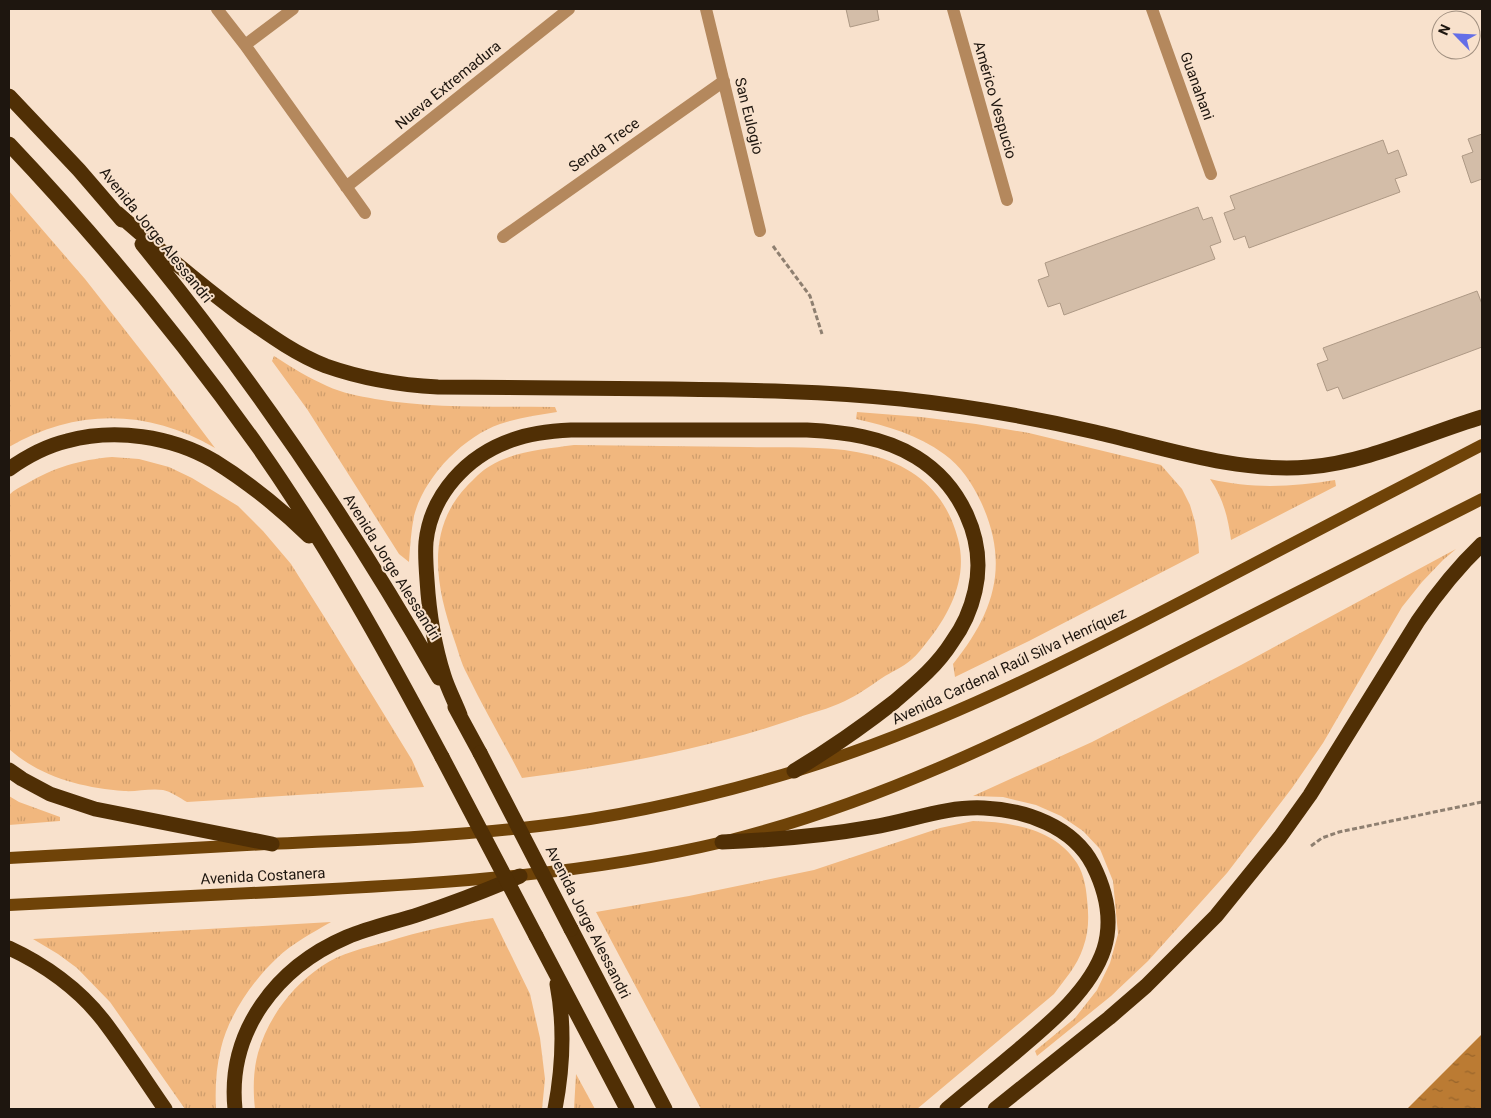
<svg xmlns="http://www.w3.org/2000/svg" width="1491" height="1118" viewBox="0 0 1491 1118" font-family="Roboto,sans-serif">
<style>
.grass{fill:url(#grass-tufts)}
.water{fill:url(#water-ripples)}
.building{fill:#d3bda8;stroke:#ae9985}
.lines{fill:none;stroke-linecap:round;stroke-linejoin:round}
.path{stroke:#8e7f70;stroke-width:3;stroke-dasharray:5 2.5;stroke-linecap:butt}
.street{stroke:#b4885d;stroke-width:12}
.primary{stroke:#6f4308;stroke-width:12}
.highway{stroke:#502f05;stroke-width:15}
.highway-bridge{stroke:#502f05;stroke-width:15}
.labels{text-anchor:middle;stroke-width:4;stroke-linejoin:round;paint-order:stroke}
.street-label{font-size:15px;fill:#1e160f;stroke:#f8e1cc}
</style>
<defs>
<pattern id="grass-tufts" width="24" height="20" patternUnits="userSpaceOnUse" patternTransform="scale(1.25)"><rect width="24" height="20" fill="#f1b77e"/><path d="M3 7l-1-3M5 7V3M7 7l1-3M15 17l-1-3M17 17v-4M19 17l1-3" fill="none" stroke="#ce9d6c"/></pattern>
<pattern id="water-ripples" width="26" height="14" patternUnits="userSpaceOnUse" patternTransform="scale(1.25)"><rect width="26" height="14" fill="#bb7b33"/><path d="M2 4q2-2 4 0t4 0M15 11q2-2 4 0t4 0" fill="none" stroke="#97642a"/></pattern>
</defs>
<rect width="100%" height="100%" fill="#f8e1cc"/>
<path class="grass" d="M9,191L85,279L154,367L215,448C149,409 75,408 9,447Z
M274,356C291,367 309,378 327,386C342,393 359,396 375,399C435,409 495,406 555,407L557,412C538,415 518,418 500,424C463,437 424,477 414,516C411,531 410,547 409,562L399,554L307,409L272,361Z
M857,412L921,417L976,424L1029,433L1161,465L1182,489L1190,505L1195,522L1198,539L1199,553L1029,641L955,677L953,664C994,613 1010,565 981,502C972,483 961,466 944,454C918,435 888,426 856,419Z
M574,445C632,446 691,446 749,447C790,448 832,445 871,455C916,467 946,493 958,539C968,577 951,612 927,642C922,648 917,655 911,660C903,667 891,672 882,678C870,686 858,695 845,701C829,709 810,713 794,719C707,749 614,766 522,778C504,743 484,709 467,674C461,663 458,650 454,639C436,587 425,530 467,486C474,479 481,471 490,466C514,451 546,449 574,445Z
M112,457L139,459L169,467L192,478L238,506L263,531L291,564L325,618L412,760L424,787L187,802C180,798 170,791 163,790C150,788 136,792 124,791C83,788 40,777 9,749V495C14,490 20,487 26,484C55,467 79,460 112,457Z
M1210,479C1251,489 1293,487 1335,480L1336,486L1231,540C1228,517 1223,498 1210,479Z
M1456,549L1443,560L1422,582L1402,607L1323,743L1292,788L1227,873L1148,961L1111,996L1037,1056L1035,1051L1075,1018L1097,990L1110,963L1118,934L1113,881L1100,849L1083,831L1061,816L1036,805L1003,797L973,796L1092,742L1241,665Z
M9,796L19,802L60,817V821L9,825Z
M973,821C1009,822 1052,828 1074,859C1083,870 1086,886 1087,899C1089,916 1089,932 1083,948C1077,966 1065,979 1054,994L917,1109H701L596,912L689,896L814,870L940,828Z
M493,918L530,994L540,1038L545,1079L542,1109H255C253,1091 253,1071 258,1053C268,1018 292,986 322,966C341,953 364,948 386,942C421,931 456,923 493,918Z
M331,922C312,933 293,943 277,958C253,980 228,1017 221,1048C216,1068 215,1089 216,1109H185L110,1002L77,968L58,954L33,939Z
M576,1074L595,1109H574Z"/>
<path class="water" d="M1482,1034V1109H1407Z"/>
<path class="building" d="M846,9H877L879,20L850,27Z
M1482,134V179L1471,183L1462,156L1473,152L1468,139Z
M1383,140L1388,154L1398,150L1407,175L1395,179L1400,192L1249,248L1245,236L1234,240L1224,213L1235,209L1230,196Z
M1198,207L1203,220L1212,217L1221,242L1210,246L1215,259L1064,315L1060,303L1048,307L1038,280L1049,276L1045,263Z
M1477,291L1482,304V347L1343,399L1338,387L1327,391L1317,364L1328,360L1323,348Z"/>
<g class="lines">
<path class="path" d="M773,246L810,296L822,334
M1311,846L1322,838L1339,832L1482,802"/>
<path class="street" d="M217,9L245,45L365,213
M706,9L760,231
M953,9L1007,200
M1152,9L1211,174
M245,45L293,9
M346,187L569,9
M503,237L724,81"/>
<path class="primary" d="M9,858C95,853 180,849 266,844C357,840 449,837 539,826C625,816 716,795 799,770C938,727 1069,660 1198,593C1293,543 1387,494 1482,445
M9,905C110,900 211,895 313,890C450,883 589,874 723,842C877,804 1021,733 1162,661C1269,607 1376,553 1482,499"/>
<path class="highway" d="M9,96L79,170L122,220
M9,144C99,239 183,341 259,448C327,545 386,652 442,757
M117,213C157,248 198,283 241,315C268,334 295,354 326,366C363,379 399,385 438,387C516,387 594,388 672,389C748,390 825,391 901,399C966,406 1031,417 1095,432C1165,448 1236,473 1309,467C1369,462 1425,434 1482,417
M142,244C253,380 352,525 439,678
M9,469C26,457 46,446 67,441C115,428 171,436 214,461C248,482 281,509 309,536
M455,707L480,753
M460,715C455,702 448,689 444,676C434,645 429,612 427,580C426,567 425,554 426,542C431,494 468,455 512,440C531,433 551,431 571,430H807C844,432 884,437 916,457C960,484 987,539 975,591C971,609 963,627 952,642C937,666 915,684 894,702C862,727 829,750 794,771
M9,770L22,779L50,794L95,809L272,844
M722,842C773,840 823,836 873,827C910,821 946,806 984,808C1025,810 1073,826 1093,865C1106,891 1113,920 1104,949C1090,992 1044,1028 1011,1056C990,1074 968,1091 947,1109
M571,929L665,1109
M536,936L627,1109
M9,948C44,964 79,989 103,1020C125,1049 145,1080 165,1109
M235,1109C227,1031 277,967 347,937C371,927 396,922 420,914C454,903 487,890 520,876
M555,1109C563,1067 565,1026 557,984
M995,1109L1109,1018L1146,986L1216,916L1280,837L1310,795L1418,621C1437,593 1458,567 1482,544"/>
<path class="highway-bridge" d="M480,753L571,929
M442,757L536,936"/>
</g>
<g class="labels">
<g class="street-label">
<text transform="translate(448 85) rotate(-39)" y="5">Nueva Extremadura</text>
<text transform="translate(1197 86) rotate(70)" y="5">Guanahani</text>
<text transform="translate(995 100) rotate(74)" y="5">Américo Vespucio</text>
<text transform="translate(749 116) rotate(76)" y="5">San Eulogio</text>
<text transform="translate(604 145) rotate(-35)" y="5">Senda Trece</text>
<text transform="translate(156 235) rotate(51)" y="5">Avenida Jorge Alessandri</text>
<text transform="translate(392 567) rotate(58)" y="5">Avenida Jorge Alessandri</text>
<text transform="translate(1009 666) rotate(-25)" y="5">Avenida Cardenal Raúl Silva Henríquez</text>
<text transform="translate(263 876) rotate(-3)" y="5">Avenida Costanera</text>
<text transform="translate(588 922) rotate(63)" y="5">Avenida Jorge Alessandri</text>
</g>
</g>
<rect width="1491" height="1118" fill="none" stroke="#1e160f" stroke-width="20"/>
<g transform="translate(1456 35) rotate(294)"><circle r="24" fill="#f8e1cc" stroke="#a19080"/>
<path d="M0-4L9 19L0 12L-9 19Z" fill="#646ee7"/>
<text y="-8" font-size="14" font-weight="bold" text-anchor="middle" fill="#1e160f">N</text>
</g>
</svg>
